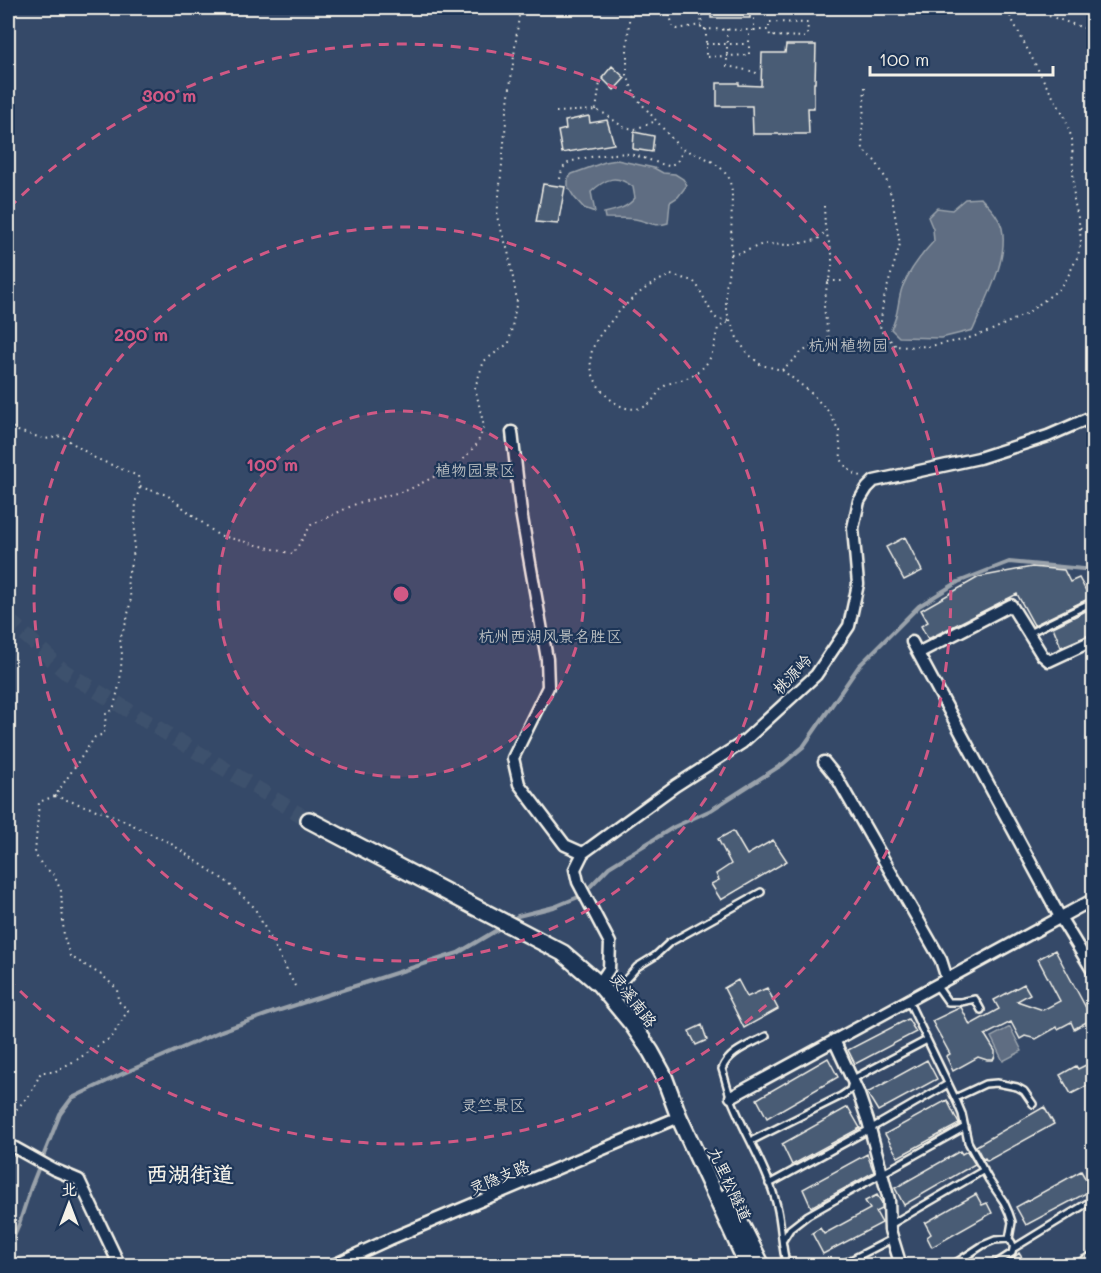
<svg xmlns="http://www.w3.org/2000/svg" width="1101" height="1273" viewBox="0 0 1101 1273" font-family="Mali,'LXGW WenKai TC',sans-serif">
<style>
.green{fill:#354a67;stroke:#949ea8;stroke-width:1.5}
.water{fill:#5e6d82;stroke:#9aa2ab;stroke-width:1.5}
.lines{fill:none;stroke-linecap:round;stroke-linejoin:round}
.stream{stroke:#9aa2ab;stroke-width:4}
.building{fill:#485b74;stroke:#f4f1e8;stroke-width:1.5}
.secondary-tunnel{stroke:#3d516d;stroke-width:15;stroke-dasharray:15 8;stroke-linecap:butt}
.lane-casing{stroke:#f4f1e8;stroke-width:10}
.street-casing{stroke:#f4f1e8;stroke-width:15}
.secondary-casing{stroke:#f4f1e8;stroke-width:20}
.path{stroke:#f4f1e8;stroke-width:2;stroke-dasharray:1.5 4.5;stroke-linecap:butt}
.lane{stroke:#1d3557;stroke-width:5}
.street{stroke:#1d3557;stroke-width:10}
.secondary{stroke:#1d3557;stroke-width:15}
.ring{fill:none;stroke:#d15985;stroke-width:3;stroke-dasharray:10 8}
.labels{text-anchor:middle;stroke-width:4.5;stroke-linejoin:round;paint-order:stroke}
.park-label{font-size:16px;fill:#bbbfc1;stroke:#1d3557}
.street-label{font-size:16px;fill:#f4f1e8;stroke:#1d3557}
.district-label{font-size:22px;font-weight:bold;fill:#f4f1e8;stroke:#1d3557}
.centre{fill:#d15985;stroke:#1d3557;stroke-width:3}
.ring-label{font-size:18px;text-anchor:middle;font-weight:bold;fill:#d15985;stroke:#1d3557;stroke-width:4.5;stroke-linejoin:round;paint-order:stroke}
</style>
<rect width="100%" height="100%" fill="#1d3557"/>
<filter id="ink" filterUnits="userSpaceOnUse"><feTurbulence type="fractalNoise" baseFrequency=".0167" numOctaves="2"/><feDisplacementMap in="SourceGraphic" scale="12" xChannelSelector="R" yChannelSelector="G"/><feConvolveMatrix kernelMatrix="1 2 1 2 8 2 1 2 1" color-interpolation-filters="sRGB"/></filter>
<g filter="url(#ink)">
<path class="green" d="M8,8H1093V1265H8Z"/>
<path class="water" d="M617,160L654,168L663,173L675,174L683,179L687,185L678,197L670,202L668,223C653,228 649,221 635,219C625,218 615,218 605,218L604,213C617,210 627,208 635,198L633,187C616,174 606,178 591,192L595,212L584,208L574,197L568,187V178L572,174L605,162Z
M981,198C989,207 999,216 1002,228C1009,260 985,301 973,330L941,338L899,337L891,329C899,315 897,303 902,288C909,271 921,255 934,241L933,229L928,217L937,208L952,210L965,199Z
M1010,1027L1022,1051L1003,1061L991,1037Z"/>
<g class="lines">
<path class="stream" d="M511,921L518,916L554,907L581,896L609,867L674,827L711,810L783,764L803,747L859,666L919,606L958,582L1009,562L1094,570
M8,1249L19,1224L31,1187L60,1114L72,1098L124,1073L221,1031L277,1011L458,953L502,927"/>
</g>
<path class="building" d="M711,8H750V18H711Z
M786,45H816L815,83H814V108H808L809,134H753L752,106H717V83H739V85L761,86L762,53H785Z
M612,66L625,78L614,90L602,78Z
M589,116L590,123L607,120L614,144L562,153L558,131L566,129L565,121Z
M634,132L654,136L652,152L633,149Z
M543,184L565,187L558,224L536,222Z
M905,537L922,571L904,580L886,547Z
M1032,567L1064,570L1070,582L1079,578L1090,598L1034,625L1017,594L928,639L921,626L928,622L921,610L979,577Z
M1094,607V633L1061,647L1053,627Z
M733,831L747,855L773,840L787,861L721,900L711,884L719,880L716,874L731,864L718,839Z
M1055,950L1092,1019L1074,1029L1071,1022L1058,1029L1057,1027L1036,1039L1025,1036L1020,1039L1011,1022L985,1035L995,1051V1056L993,1060H987L978,1057L953,1071L946,1056L950,1054L932,1021L961,1007L970,1025L999,1009L994,1000L1024,984L1030,994L1017,1001L1043,1010L1060,1001L1038,959Z
M738,980L747,997L767,988L778,1009L744,1028L724,988Z
M908,1019L916,1032L855,1064L848,1050Z
M702,1025L707,1040L696,1045L689,1031Z
M828,1058L838,1077L767,1118L757,1099Z
M927,1060L937,1079L878,1111L867,1093Z
M1094,1061V1082L1071,1094L1060,1075L1076,1066L1078,1069Z
M947,1100L959,1124L898,1157L885,1134Z
M848,1107L860,1128L792,1165L782,1144Z
M1044,1107L1054,1124L987,1161L985,1158L983,1159L976,1146Z
M960,1151L962,1154L967,1151L975,1164L904,1205L895,1188Z
M867,1154L874,1172L811,1207L803,1189Z
M1081,1171L1092,1190L1026,1225L1016,1207Z
M976,1194L982,1205L987,1203L992,1213L932,1247L927,1237L931,1234L925,1223Z
M877,1195L882,1203V1209L876,1212L882,1223L823,1254L812,1233L820,1228L824,1234L870,1209L865,1201Z
M1019,1253L1027,1266H1002L1015,1257Z"/>
<g class="lines">
<path class="secondary-tunnel" d="M8,619L64,671L309,820"/>
<defs>
<path id="lane" d="M1029,633L1094,601
M936,985L948,1002H961L975,999L981,1010
M611,996L637,967L655,956L669,943L761,892
M908,1000L957,1102L962,1114L968,1142L989,1180L1004,1202L1009,1213L1012,1222L1009,1239L995,1240L983,1245L951,1266
M766,1036C750,1045 729,1051 722,1069C725,1078 727,1087 730,1096C744,1133 767,1167 777,1206C782,1226 781,1246 787,1266
M955,1098L985,1084L997,1083L1017,1087L1024,1091L1033,1104
M751,1141L841,1096L850,1090L853,1079L927,1040
M769,1184L870,1129L948,1084
M890,1225L984,1170
M783,1240L790,1229L808,1215L965,1127
M1014,1248L1094,1199
M839,1266L892,1239
M992,1266L1012,1253C1014,1247 1014,1244 1009,1239"/>
<path id="street" d="M512,432L521,512L547,659L548,687L513,758L519,784L565,845L583,853
M912,642L1060,917L1094,973
M918,653L1011,605L1042,655L1049,661L1094,640
M824,762L837,778L941,960L947,979
M599,984L609,969L610,943L578,882L575,869L583,853L675,786L742,743L816,675L849,626L858,584L853,528L859,501L867,488L874,481L979,458L1048,436L1094,416
M834,1040L858,1092L868,1121L889,1200L890,1230L901,1266
M731,1097L1094,899
M8,1144L53,1169L79,1180L120,1266
M331,1266L390,1239L679,1117
M1078,1266L1094,1257"/>
<path id="secondary" d="M309,820L563,953L599,984L632,1024L651,1052L663,1074L679,1117L748,1266
M727,1197L762,1266"/>
</defs>
<use href="#lane" class="lane-casing"/>
<use href="#street" class="street-casing"/>
<use href="#secondary" class="secondary-casing"/>
<path class="path" d="M630,8L627,49V75L635,96L679,147L710,160L722,169L729,178L732,191L731,254L726,289V310L737,338L747,353L761,365L782,370L809,391L829,412L839,431L841,459L846,467L853,473L861,476
M668,8L673,27L677,29L701,25
M702,8L701,29L749,30H754V8
M1049,16L1087,29H1094
M706,29V57L749,55V30
M727,29V66L755,72L759,76
M1087,29L1094,39
M754,30H769V22L808,23L807,37L770,36L769,30
M706,44H748
M865,87L862,136L863,150L876,162L886,179L892,198L900,244L883,302L880,330L896,346
M596,110L600,82
M556,112L596,110L605,114L623,127L635,129L656,121
M560,179C561,173 562,167 568,163C577,158 617,152 628,154C642,156 655,163 669,166L677,162L684,149
M824,206L825,227L832,254V267L826,291L824,308L829,340
M1080,228L1094,225
M731,254L741,253L763,244L790,245L817,240L825,232
M671,275L693,281L697,285L713,315L717,319L730,321L718,328C712,352 714,364 689,377C683,380 675,381 668,384C657,389 654,405 641,408C627,411 618,406 608,397C595,386 586,365 593,348C596,339 602,332 608,325C625,303 645,285 671,275Z
M828,281H843
M782,370L802,352L816,344L829,340L907,347L930,346L963,340L990,331L1026,314L1058,290L1068,276L1078,256L1081,242L1079,222L1074,200L1072,139L1064,115L1046,85L1006,8
M8,424L18,431L45,439L62,436L95,458L138,476L140,487L136,500L134,551L127,581L131,598L127,620L120,639L122,654L120,682L113,710L106,714L104,734L95,737L55,796L39,802L35,854L42,865L54,875L61,891L64,937L70,956L103,976L117,989L118,1001L128,1010L112,1037L78,1059L54,1072H41L31,1093L8,1119
M140,487L167,495L218,535L293,554L311,525L358,503L408,490L459,464L477,444L484,427L475,387L484,361L509,343L517,300L508,251L497,217L507,111L520,8
M55,796L114,816L170,843L227,882L254,907L295,986
M8,1181V1156"/>
<use href="#lane" class="lane"/>
<use href="#street" class="street"/>
<use href="#secondary" class="secondary"/>
</g>
</g>
<circle cx="401" cy="594" r="183" fill="#d15985" fill-opacity=".12"/>
<g class="ring">
<circle cx="401" cy="594" r="183"/>
<circle cx="401" cy="594" r="367"/>
<path d="M9 208A550 550 0 1 1 9 980"/>
</g>
<g class="labels">
<g class="park-label">
<text x="848" y="351">杭州植物园</text>
<text x="475" y="476">植物园景区</text>
<text x="550" y="642">杭州西湖风景名胜区</text>
<text x="493" y="1111">灵竺景区</text>
</g>
<g class="street-label">
<text transform="translate(792 674) rotate(-46)" y="6">桃源岭</text>
<text transform="translate(634 1000) rotate(52)" y="6">灵溪南路</text>
<text transform="translate(499 1177) rotate(-23)" y="6">灵隐支路</text>
<text transform="translate(730 1184) rotate(65)" y="6">九里松隧道</text>
</g>
<g class="district-label">
<text x="190" y="1182">西湖街道</text>
</g>
</g>
<circle cx="401" cy="594" r="9" class="centre"/>
<g class="ring-label">
<text x="169" y="102">300 m</text>
<text x="141" y="341">200 m</text>
<text x="272" y="471">100 m</text>
</g>
<rect width="1101" height="1273" fill="none" stroke="#1d3557" stroke-width="30"/>
<rect x="15" y="15" width="1071" height="1243" fill="none" stroke="#f4f1e8" stroke-width="2" filter="url(#ink)"/>
<g transform="translate(69 1204)" stroke="#1d3557" stroke-width="4.5" paint-order="stroke">
<path d="M0-4.5L10 22L0 15L-10 22Z" fill="#f4f1e8"/>
<text y="-9" font-size="16" font-weight="bold" text-anchor="middle" fill="#f4f1e8">北</text>
</g>
<path d="M870 66v9h183v-9" fill="none" stroke="#f4f1e8" stroke-width="3"/>
<text x="879" y="66" font-size="18" fill="#f4f1e8" stroke="#1d3557" stroke-width="4.5" paint-order="stroke">100 m</text>
</svg>
